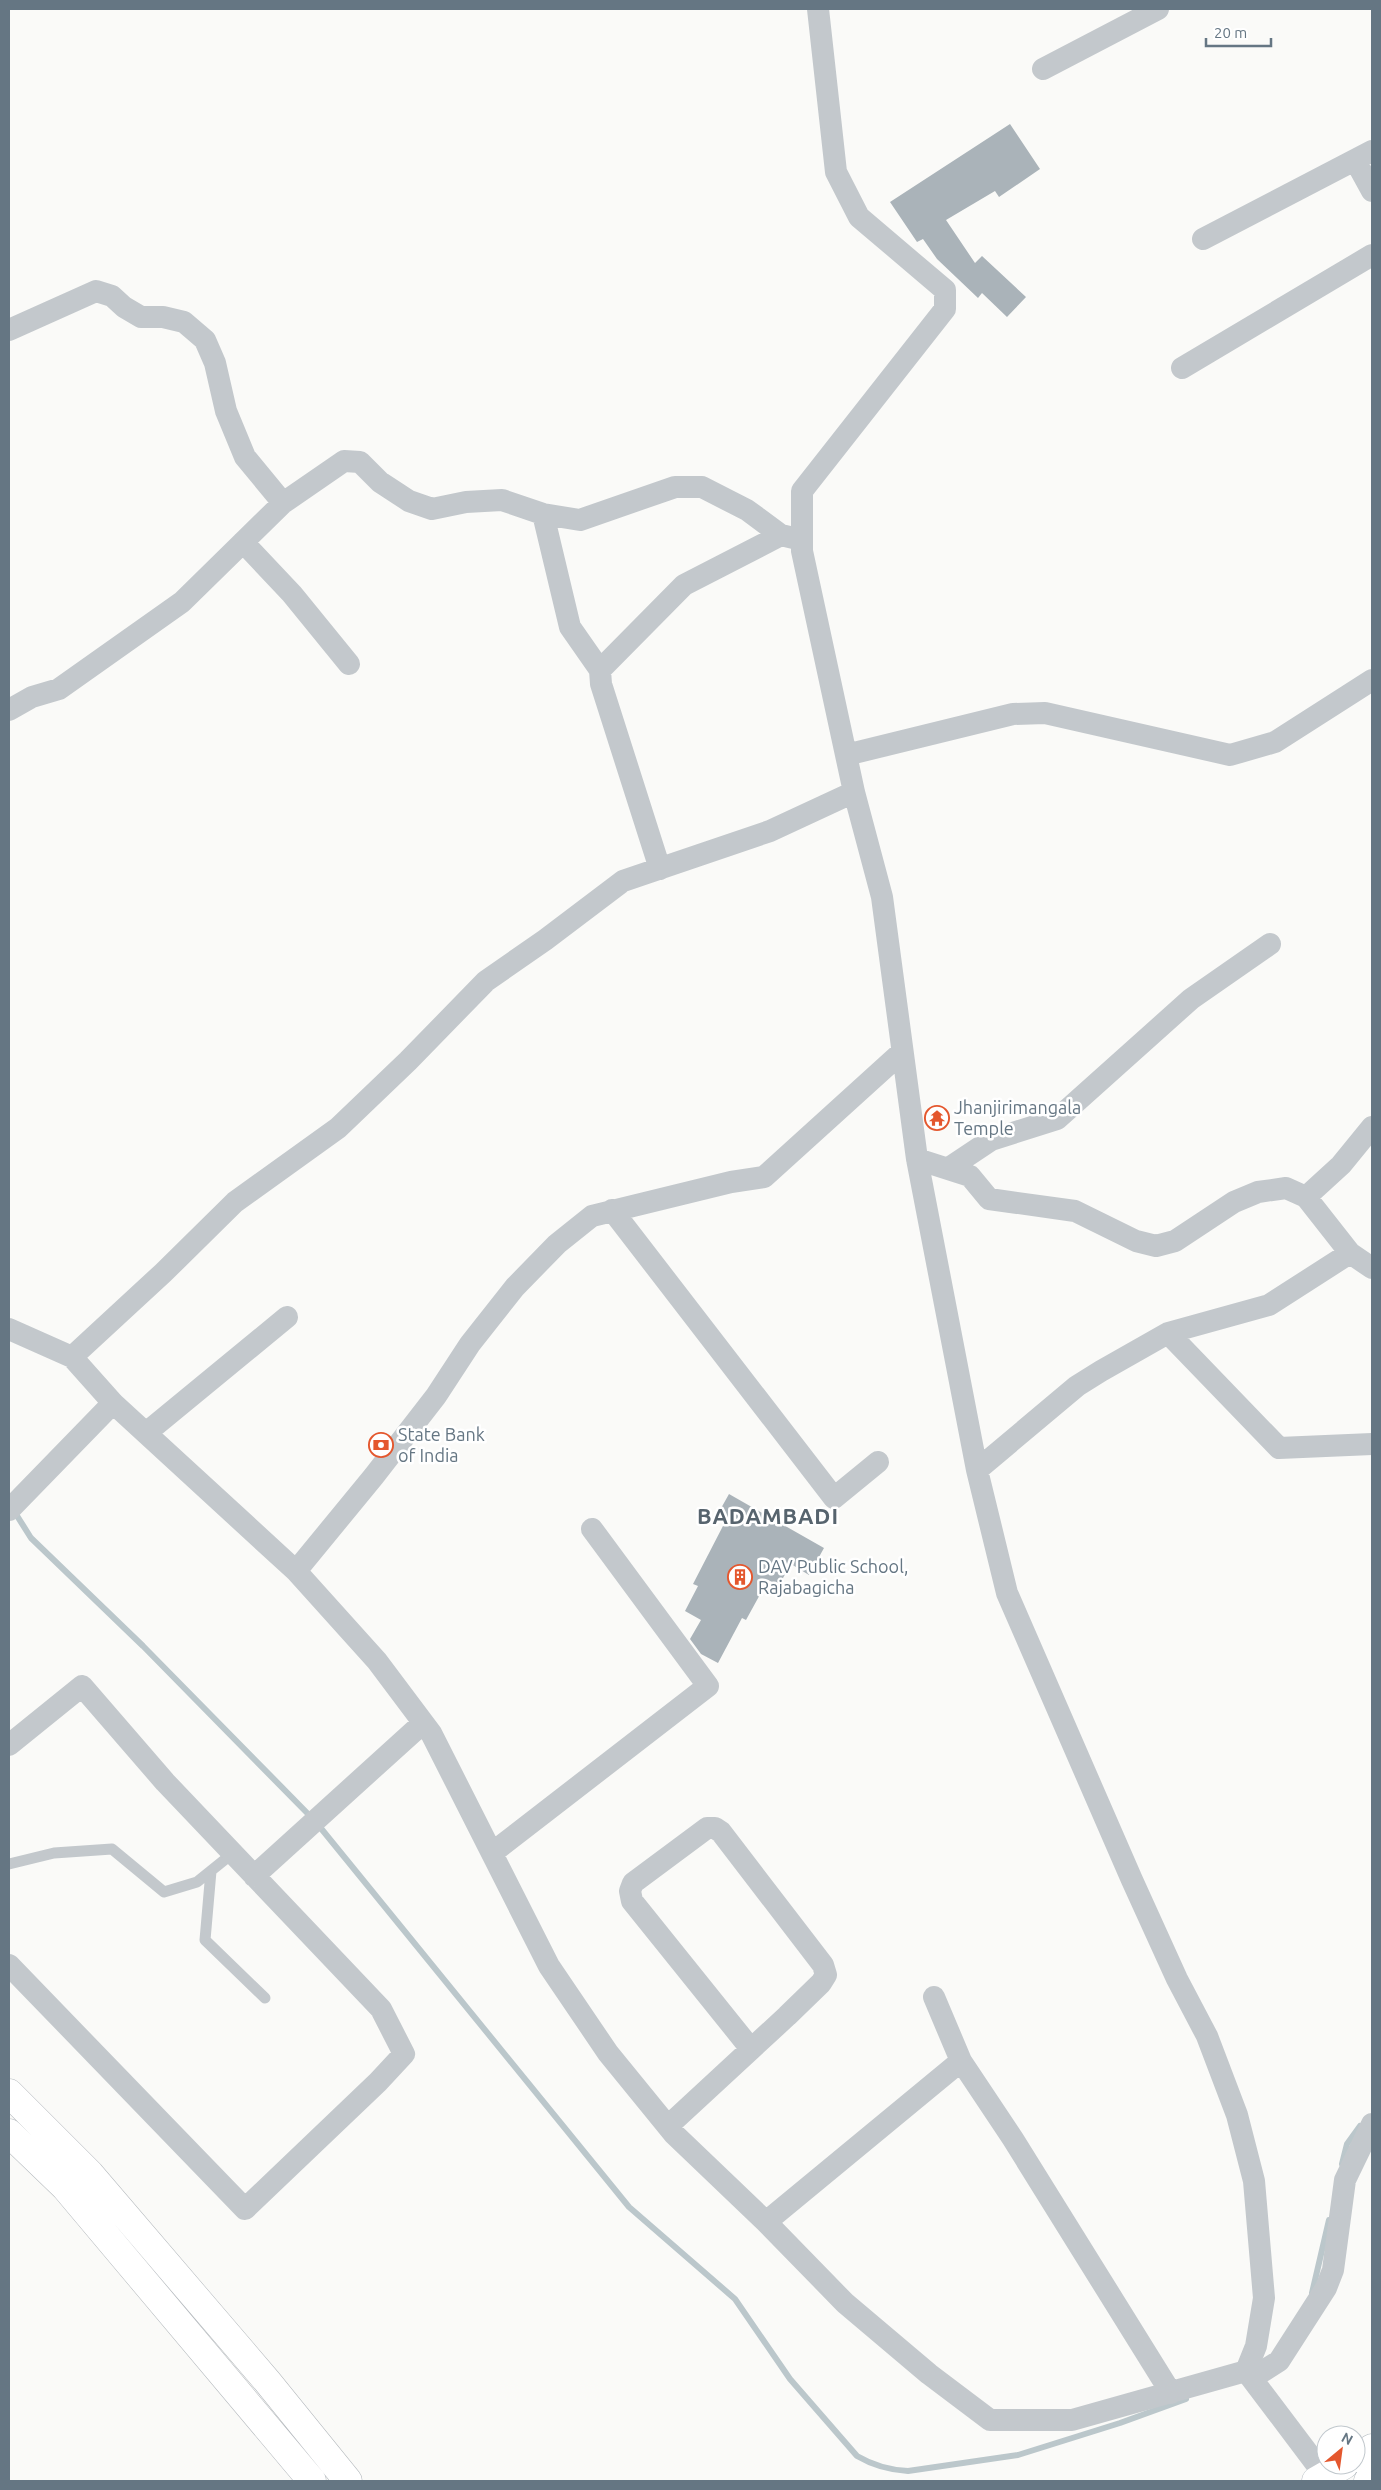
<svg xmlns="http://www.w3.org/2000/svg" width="1381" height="2490" viewBox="0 0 1381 2490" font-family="Ubuntu,sans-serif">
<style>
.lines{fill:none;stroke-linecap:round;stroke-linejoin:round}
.stream{stroke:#bbc7cb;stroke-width:6}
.building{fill:#aab3b9}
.secondary-casing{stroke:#b3babf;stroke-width:29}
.primary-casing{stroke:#b5babe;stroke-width:29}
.service{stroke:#c3c8cc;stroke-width:11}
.minor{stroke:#c3c8cc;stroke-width:22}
.secondary{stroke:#fff;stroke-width:28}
.primary{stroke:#fff;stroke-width:28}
.labels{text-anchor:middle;stroke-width:5;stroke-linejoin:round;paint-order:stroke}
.poi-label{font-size:18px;fill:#657683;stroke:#fff;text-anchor:start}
.district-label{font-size:22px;font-weight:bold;letter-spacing:1px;fill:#57646e;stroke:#fff}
</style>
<rect width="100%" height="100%" fill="#fafaf8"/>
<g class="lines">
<path class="stream" d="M14,1511L31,1538L143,1646L315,1821L629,2207L735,2299L790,2379L857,2456C874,2466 889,2470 908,2471L1018,2455L1120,2423L1186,2399
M1342,2164L1347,2144L1360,2126
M1312,2293L1329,2220"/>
</g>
<path class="building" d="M1010,124L1040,169L999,197L995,191L946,220L975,263L982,256L1026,297L1007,317L982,293L978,298L937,259L923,239L917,242L890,202Z
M729,1494L824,1548L809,1575L791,1564L779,1585L768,1580L746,1620L742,1618L718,1663L701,1654L690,1639L701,1620L685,1611L698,1586L693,1584L724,1524L715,1519Z"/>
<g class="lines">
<defs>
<path id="secondary" d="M1356,2458L1372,2448
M1316,2481L1344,2465
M1368,2481L1372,2479"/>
<path id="primary" d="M9,2093L90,2174L267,2381L348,2481
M9,2133L65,2187L312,2481"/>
</defs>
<use href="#secondary" class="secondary-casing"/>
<use href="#primary" class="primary-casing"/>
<path class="service" d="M9,1864L54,1853L112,1849L164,1892L197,1882L233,1853
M211,1871L205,1940L265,1998"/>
<path class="minor" d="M818,9L836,172L859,217L945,290V309L802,491V551L854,792L882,897L917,1159L977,1470L1007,1593L1132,1880L1177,1979L1207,2036L1237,2115L1254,2181L1264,2298L1256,2346L1246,2371
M1043,69L1158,9
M1355,160L1372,191
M1203,239L1372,151
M9,330L96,291L112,296L124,307L141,317H163L184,322L205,340L215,363L226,411L245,457L283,503L344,461L360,462L380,482L409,501L432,509L466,502L502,500L543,514L580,520L675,487H702L747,510L781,535L802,540
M1182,368L1372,255
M543,514L570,627L600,670L601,684L660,869
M243,542L292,594L349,664
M600,670L684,585L781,535
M9,710L32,697L59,689L182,602L283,503
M846,755L1013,714L1045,713L1230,755L1275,742L1372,680
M917,1159L970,1176L989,1199L1075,1211L1136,1241L1156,1246L1175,1241L1234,1202L1258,1192L1286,1188L1306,1197L1341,1165L1372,1127
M949,1168L991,1140L1057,1119L1191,999L1270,944
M1306,1197L1350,1253L1372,1268
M612,1210L834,1498L878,1462
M9,1329L72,1357L113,1403L296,1571L377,1661L431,1733L549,1966L608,2053L674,2134L766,2222L845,2303L929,2374L990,2420H1072L1246,2371L1329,2481
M1168,1333L1279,1448L1372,1444
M72,1357L163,1273L235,1202L338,1128L408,1061L486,981L545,940L623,881L770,831L854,792
M146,1433L287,1317
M977,1470L1077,1386L1101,1371L1168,1333L1269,1305L1350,1253
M9,1510L113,1403
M296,1571L374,1476L436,1396L470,1344L515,1287L557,1244L592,1216L731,1182L764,1177L902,1052
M9,1745L82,1686L165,1782L381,2009L404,2054L378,2082L245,2209L9,1965
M492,1853L708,1686L592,1529
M254,1876L423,1723
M934,1997L961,2061L1013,2139L1171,2393
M668,2126L787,2016L821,1983L826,1975L823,1965L721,1832L715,1828H707L633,1883L630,1891L632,1901L751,2049
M766,2222L961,2061
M1252,2378L1279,2361L1326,2288L1333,2270L1345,2180L1372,2124"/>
<use href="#secondary" class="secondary"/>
<use href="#primary" class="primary"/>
</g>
<defs>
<symbol id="temple-ring" viewBox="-11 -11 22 22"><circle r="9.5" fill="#fff" stroke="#e4572e" stroke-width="1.5"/><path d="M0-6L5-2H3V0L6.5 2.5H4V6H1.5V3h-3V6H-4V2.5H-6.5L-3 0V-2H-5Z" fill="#e4572e"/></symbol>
<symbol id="bank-ring" viewBox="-11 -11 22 22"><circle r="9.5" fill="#fff" stroke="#e4572e" stroke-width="1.5"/><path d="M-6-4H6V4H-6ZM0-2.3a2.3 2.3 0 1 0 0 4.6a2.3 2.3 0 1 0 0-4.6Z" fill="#e4572e"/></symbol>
<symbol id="building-ring" viewBox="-11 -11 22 22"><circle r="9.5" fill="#fff" stroke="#e4572e" stroke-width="1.5"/><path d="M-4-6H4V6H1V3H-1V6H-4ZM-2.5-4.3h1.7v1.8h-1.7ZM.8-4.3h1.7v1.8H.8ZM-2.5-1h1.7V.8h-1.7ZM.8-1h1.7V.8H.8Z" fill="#e4572e"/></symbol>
</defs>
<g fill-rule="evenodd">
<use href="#temple-ring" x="923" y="1104" width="28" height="28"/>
<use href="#bank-ring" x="367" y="1431" width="28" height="28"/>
<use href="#building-ring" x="726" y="1563" width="28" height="28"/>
</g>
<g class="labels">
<g class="poi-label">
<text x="954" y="1114">Jhanjirimangala<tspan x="954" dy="21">Temple</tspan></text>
<text x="398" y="1441">State Bank<tspan x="398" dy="21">of India</tspan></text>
<text x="758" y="1573">DAV Public School,<tspan x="758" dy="21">Rajabagicha</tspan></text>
</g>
<g class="district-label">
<text x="768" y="1524">BADAMBADI</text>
</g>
</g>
<rect width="1381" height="2490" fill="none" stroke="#657683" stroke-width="20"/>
<g transform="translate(1341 2450) rotate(29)"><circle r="24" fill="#ffffff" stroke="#c1c8cd"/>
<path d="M0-4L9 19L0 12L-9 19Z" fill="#e4572e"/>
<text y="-8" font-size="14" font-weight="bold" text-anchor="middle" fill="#657683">N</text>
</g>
<path d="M1206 38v8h65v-8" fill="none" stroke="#657683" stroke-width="2.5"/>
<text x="1214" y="38" font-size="15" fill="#657683" stroke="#ffffff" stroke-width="4" paint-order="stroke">20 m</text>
</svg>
